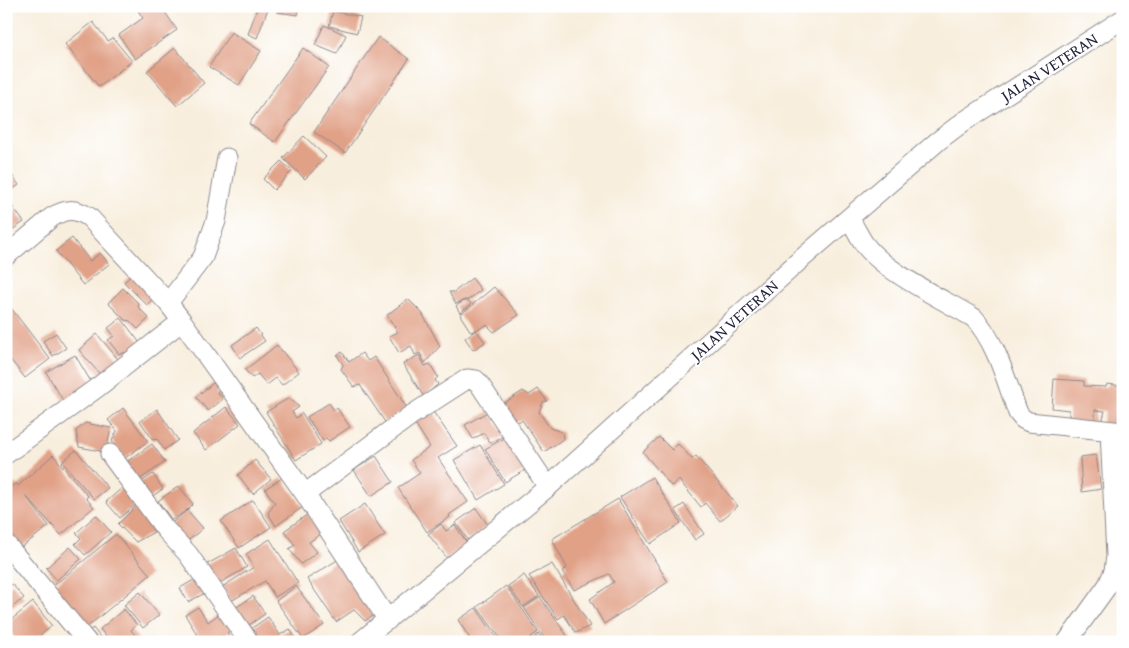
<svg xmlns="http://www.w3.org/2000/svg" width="1129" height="648" viewBox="0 0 1129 648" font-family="'Gentium Book Plus',serif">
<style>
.building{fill:#e1a187}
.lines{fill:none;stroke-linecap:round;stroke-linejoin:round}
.street-casing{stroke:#8d888c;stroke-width:21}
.street{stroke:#fff;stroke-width:19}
.labels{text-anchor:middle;stroke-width:4;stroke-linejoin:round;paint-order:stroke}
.street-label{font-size:16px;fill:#22223b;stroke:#fff}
</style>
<rect width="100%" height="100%" fill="#fff"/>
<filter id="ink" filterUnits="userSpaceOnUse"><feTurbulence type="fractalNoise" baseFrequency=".02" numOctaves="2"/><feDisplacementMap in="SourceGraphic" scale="10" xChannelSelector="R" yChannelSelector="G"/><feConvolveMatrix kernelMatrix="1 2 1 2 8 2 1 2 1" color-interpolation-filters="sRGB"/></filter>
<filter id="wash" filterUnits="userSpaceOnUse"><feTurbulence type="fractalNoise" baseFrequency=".0096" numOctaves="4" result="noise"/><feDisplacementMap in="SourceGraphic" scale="20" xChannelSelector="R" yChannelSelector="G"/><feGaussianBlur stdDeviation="1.12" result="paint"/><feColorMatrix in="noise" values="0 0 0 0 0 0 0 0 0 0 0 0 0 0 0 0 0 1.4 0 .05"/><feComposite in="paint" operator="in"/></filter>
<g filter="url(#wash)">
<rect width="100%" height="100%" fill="#f8eedd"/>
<g id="blocks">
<path class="building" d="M135,6H161L177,30L135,59L119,35L143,18Z
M258,6H269L257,38L248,34Z
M278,6H299L298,15L277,12Z
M333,11L361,17L357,33L329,26Z
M93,22L108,41L113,38L132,61L99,87L65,44Z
M324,25L346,35L337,54L315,45Z
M231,32L261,51L239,85L209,67Z
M378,37L409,59L345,153L314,132Z
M175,48L204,83L177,106L147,71Z
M303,48L329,67L275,142L249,124Z
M304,136L326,157L305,179L283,158Z
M281,161L292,171L274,190L263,179Z
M6,167L19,185L6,194Z
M6,198L24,222L6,234Z
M72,238L90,261L100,253L109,264L83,285L56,251Z
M134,273L156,295L147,305L124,282Z
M472,278L481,290L468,300H464L456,304L449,292H454Z
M494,287L519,315L494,332L487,325L471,332L460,315Z
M123,288L139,304L138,307L149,318L138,329L130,321L125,320L108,303Z
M408,299L422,313L440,346L425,363L420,353L415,355L411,346L399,353L389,336L398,332L387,315Z
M463,301H469L471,304L460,313L456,306Z
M11,308L50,359L25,378L6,354V312Z
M121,318L143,347L130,356L127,352L119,354L108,340L114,336L108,328Z
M256,328L265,341L240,358L232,345Z
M476,330L485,342L473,350L465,338Z
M56,333L66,348L53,356L43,341Z
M97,334L122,364L104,379L79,350Z
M277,345L299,372L282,385L276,378L267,385L258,374L252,378L245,370Z
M342,352L349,362L362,353L368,361L374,357L407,408L385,422L360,385L354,387L341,369L343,365L337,355Z
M75,355L93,385L64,402L46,372Z
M419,355L425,366L430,364L438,377L435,380L438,384L424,397L403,364Z
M1054,379L1084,381V386L1106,387L1107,384L1123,386L1117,429L1101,426L1105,411L1095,410V426H1069V410L1052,408Z
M213,383L219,389L217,392L223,399L208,411L196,397Z
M538,389L547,401L543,402L539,412L550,428L562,432L563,439L544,452L522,420L513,424L501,405L523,391L529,395Z
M289,398L299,407L292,412L296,418L302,413L321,444L296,460L266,412Z
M329,403L334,410L337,408L350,427L329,441L326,438L323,441L307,417Z
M429,406L457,446L438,458L468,502L449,515L450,517L427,532L398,488L420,473L411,460L430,447L412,419Z
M226,407L240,424L206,450L193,433Z
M123,408L148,441L125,458L112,441L117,431L108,420Z
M157,409L178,440L164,450L157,439L153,440L140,421Z
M489,411L504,436L490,443L484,433L473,439L465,425Z
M85,423L111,428L106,452L79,447L76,431Z
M506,437L527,469L505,482L485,449Z
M659,437L672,450L678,444L692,459L696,456L738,506L720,521L705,503L701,507L679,480L671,486L643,452Z
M152,444L165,462L138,481L125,463Z
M480,445L504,484L478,500L454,460Z
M76,450L108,488L94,499L62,462Z
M53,455L88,496L86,498L94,507L61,535L25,495L49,526L19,549L6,534V491L16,483L18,486Z
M1096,455L1101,489L1082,492L1080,457Z
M376,456L393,482L371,496L354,470Z
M255,460L271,479L253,494L238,475Z
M153,474L163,489L148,499L138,484Z
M652,477L681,523L650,544L620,497Z
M282,478L303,507L276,526L268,513L275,503L265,489Z
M179,486L193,504L187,510L203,528L183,545L167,527L187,510L172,520L158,501Z
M123,487L138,502L120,518L106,502Z
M618,499L668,582L604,624L590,599L614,582L609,574L574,590L562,571L567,568L552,539Z
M253,500L271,527L239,548L221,521Z
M365,504L385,535L358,552L339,521Z
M684,504L704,534L695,540L675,510Z
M136,506L153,524L151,526L154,532L136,542L118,524Z
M476,508L488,525L468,540L455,523Z
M308,514L322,533L309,542L317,552L301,564L289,549L295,545L284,531Z
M96,515L111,532L85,555L75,544L81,538L76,533Z
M441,524L446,531L455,525L467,543L447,558L428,534Z
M116,534L150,575L86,628L52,587Z
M270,539L298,583L275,597L265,581L231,601L222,587L254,567L246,554Z
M70,547L81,559L57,580L46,568Z
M236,548L247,567L215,586L204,566Z
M339,559L376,614L365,621L354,610L336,622L307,579Z
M552,564L590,626L576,633L564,615L558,619L529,576Z
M524,575L539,596L523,607L508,586Z
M199,577L207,592L188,602L180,588Z
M12,584L24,598L6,612V589Z
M296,586L324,625L303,639L276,601Z
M506,586L538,632L525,642H503L477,607Z
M140,592L159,615L143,628L124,605Z
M253,596L265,614L246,627L234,609Z
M540,597L568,637L562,642H547L524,608Z
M33,602L52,626L32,642H18L6,627V624Z
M198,607L208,622L222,612L233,629L227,633L231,640L202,642L185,615Z
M476,608L497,638L499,642H472L458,620Z
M124,609L137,625L131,630L139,640L137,642H127L123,637L117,642H110L100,629Z
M268,617L280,635L290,629L298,642H257L249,630Z
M93,628L104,642H91L85,634Z
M539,634L545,642H528Z"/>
</g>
</g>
<g filter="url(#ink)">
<use href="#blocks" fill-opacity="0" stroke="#8d888c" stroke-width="1"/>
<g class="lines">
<defs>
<path id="street" d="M849,218C855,227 859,237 865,245C886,273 943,299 974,318C997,343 1006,381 1018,413L1023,419L1029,422L1123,432
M6,256L52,217C66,209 74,208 89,217L168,303L182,321L305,494L388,620
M168,303L203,257L216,221L227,158
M6,454L98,387L182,321
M110,454L165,529L188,554L249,642
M305,494L410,416L467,379L476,380L480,385L548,487
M6,544L87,642
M360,642L548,487L799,261L938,141L963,122L1123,19
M1067,642L1108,585L1114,571L1116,556L1110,431"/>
</defs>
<use href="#street" class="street-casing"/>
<use href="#street" class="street"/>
</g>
</g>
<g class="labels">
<g class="street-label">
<text transform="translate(1049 67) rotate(-33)" y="6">JALAN VETERAN</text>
<text transform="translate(734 320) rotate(-42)" y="6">JALAN VETERAN</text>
</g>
</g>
<rect width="1129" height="648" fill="none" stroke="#fff" stroke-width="25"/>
</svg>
